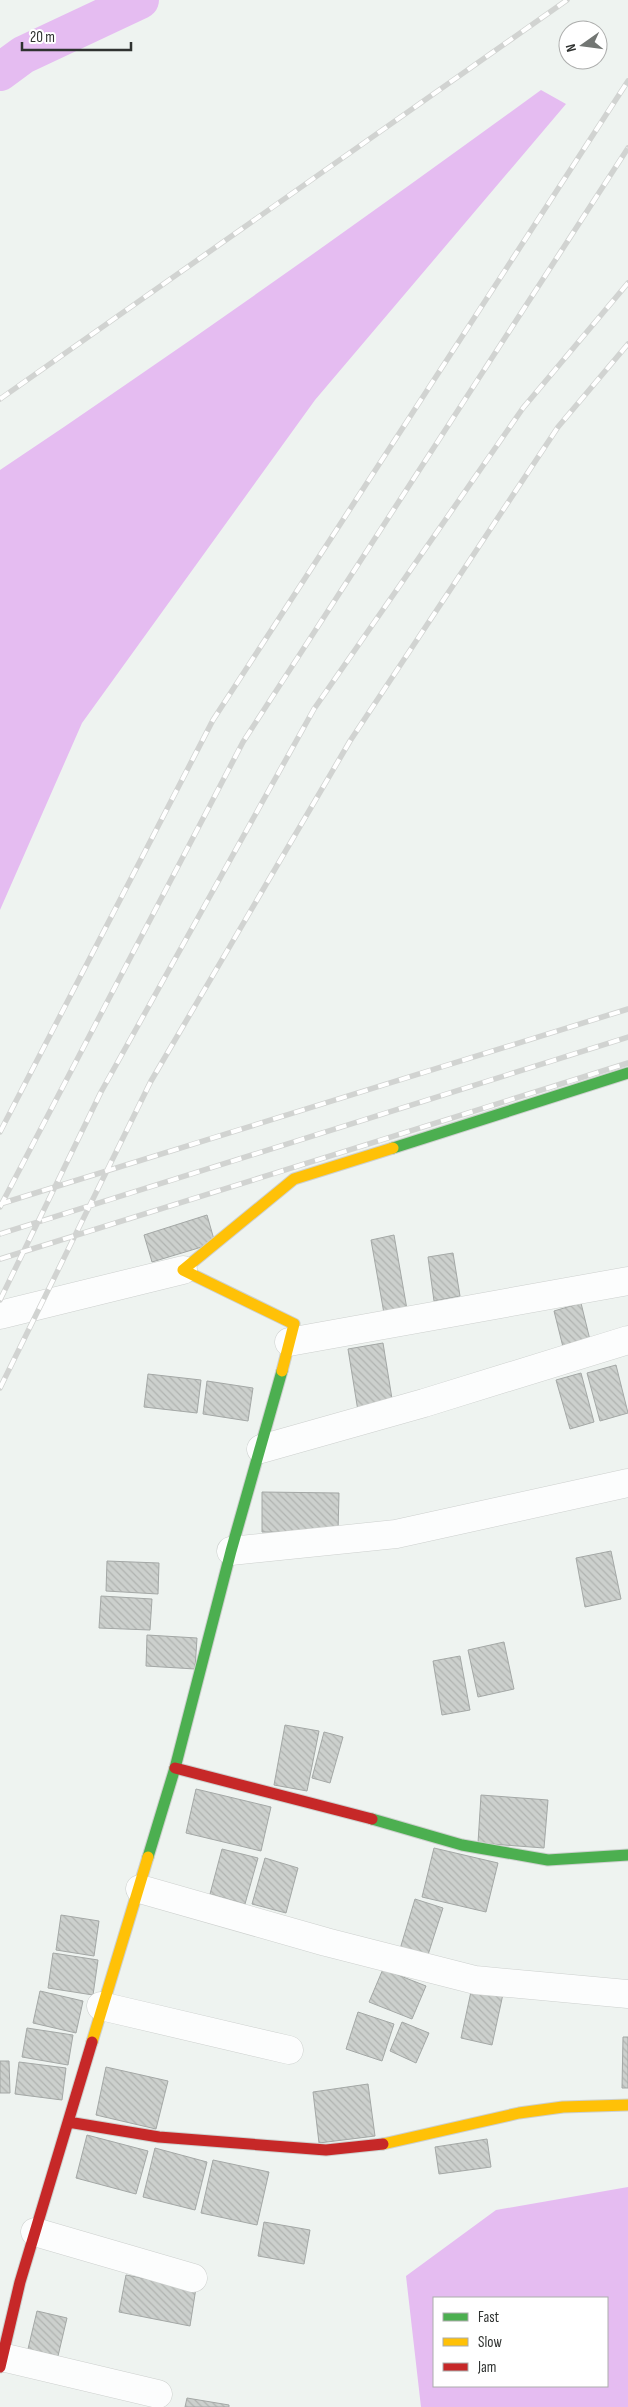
<svg xmlns="http://www.w3.org/2000/svg" width="628" height="2407" viewBox="0 0 628 2407" font-family="'Sofia Sans Condensed',sans-serif">
<style>
.water{fill:#e5bcf1;fill-rule:evenodd}
.lines{fill:none;stroke-linecap:round;stroke-linejoin:round}
.canal{stroke:#e5bcf1;stroke-width:38}
.building{fill:url(#building-back-hatch);stroke:#a4a8a6}
.street-casing{stroke:#cdd0ce;stroke-width:29}
.fast-casing{stroke:#cdd0ce;stroke-width:13}
.slow-casing{stroke:#cdd0ce;stroke-width:13}
.jam-casing{stroke:#cdd0ce;stroke-width:13}
.street{stroke:#fcfdfd;stroke-width:28}
.fast{stroke:#4caf50;stroke-width:11}
.slow{stroke:#ffc107;stroke-width:11}
.jam{stroke:#c62828;stroke-width:11}
.rail-casing{stroke:#d1d3d1;stroke-width:5.5}
.rail{stroke:#fff;stroke-width:4;stroke-dasharray:11;stroke-linecap:butt}
</style>
<defs>
<pattern id="building-back-hatch" width="6" height="6" patternUnits="userSpaceOnUse" patternTransform="scale(1.25)"><rect width="6" height="6" fill="#ccd0cd"/><path d="M-1 5l2 2M0 0l6 6M5-1l2 2" fill="none" stroke="#b0b3b0"/></pattern>
</defs>
<rect width="100%" height="100%" fill="#eef3f0"/>
<path class="water" d="M541,90L566,104L315,400L82,723L0,910V470C183,347 363,220 541,90Z
M628,2187V2407H421L406,2276L496,2210ZM434,2298H607V2386H434Z"/>
<g class="lines">
<path class="canal" d="M0,72L23,55L140,0"/>
</g>
<path class="building" d="M207,1215L215,1243L152,1262L144,1235Z
M394,1235L408,1315L385,1319L371,1240Z
M453,1253L460,1296L434,1301L428,1257Z
M581,1303L590,1340L563,1347L554,1311Z
M383,1343L393,1405L358,1411L348,1349Z
M616,1365L628,1413L600,1421L587,1373Z
M581,1373L594,1422L570,1429L556,1380Z
M148,1374L201,1380L197,1413L144,1407Z
M207,1381L253,1388L248,1421L203,1414Z
M262,1492L339,1493L338,1533L262,1532Z
M611,1551L621,1599L585,1607L576,1558Z
M107,1561L159,1563L158,1594L106,1591Z
M101,1596L152,1599L150,1630L99,1628Z
M147,1635L197,1638L195,1669L146,1666Z
M504,1642L514,1689L478,1697L468,1650Z
M460,1656L470,1710L442,1715L433,1661Z
M285,1725L319,1731L307,1791L274,1785Z
M324,1732L343,1737L330,1783L312,1778Z
M196,1789L271,1807L261,1851L186,1833Z
M481,1795L548,1800L544,1848L478,1843Z
M434,1848L498,1863L486,1912L422,1897Z
M222,1849L258,1858L245,1904L210,1894Z
M265,1858L298,1868L286,1913L252,1904Z
M415,1899L443,1908L427,1958L400,1949Z
M61,1915L99,1921L94,1956L56,1950Z
M53,1953L98,1960L93,1995L48,1988Z
M383,1969L426,1986L412,2019L369,2002Z
M472,1987L503,1994L492,2045L461,2038Z
M40,1991L83,2001L76,2033L33,2023Z
M358,2012L394,2024L382,2061L346,2049Z
M402,2022L429,2033L416,2063L390,2051Z
M27,2028L73,2035L68,2065L22,2057Z
M623,2037H628V2088H622Z
M0,2061H9L10,2093H0Z
M19,2062L66,2068L62,2100L15,2094Z
M106,2067L168,2081L156,2129L96,2115Z
M368,2084L375,2136L319,2143L313,2092Z
M87,2135L148,2151L136,2194L76,2178Z
M487,2139L491,2167L439,2174L435,2147Z
M155,2148L207,2162L195,2210L143,2197Z
M213,2160L269,2172L257,2225L201,2213Z
M264,2222L310,2230L304,2264L258,2256Z
M126,2275L196,2288L190,2326L119,2312Z
M37,2311L67,2318L58,2356L28,2349Z
M187,2398L229,2405V2407H185Z"/>
<g class="lines">
<defs>
<path id="street" d="M0,1315L183,1270
M289,1342L628,1281
M261,1449L424,1403L628,1340
M231,1551L396,1534L628,1483
M140,1889L326,1942L475,1980L628,1994
M101,2006L289,2050
M35,2232L193,2278
M2,2357L158,2394"/>
<path id="fast" d="M393,1148L628,1073
M372,1819L462,1845L548,1860L628,1855
M148,1857L175,1768L231,1551L282,1371"/>
<path id="slow" d="M282,1371L294,1324L183,1270L294,1179L393,1148
M92,2042L148,1857
M383,2144L519,2113L563,2107L628,2105"/>
<path id="jam" d="M175,1768L372,1819
M68,2122L159,2137L326,2150L383,2144
M0,2367L20,2282L92,2042"/>
</defs>
<use href="#street" class="street-casing"/>
<use href="#fast" class="fast-casing"/>
<use href="#slow" class="slow-casing"/>
<use href="#jam" class="jam-casing"/>
<use href="#street" class="street"/>
<use href="#fast" class="fast"/>
<use href="#slow" class="slow"/>
<use href="#jam" class="jam"/>
<defs>
<path id="rail" d="M0,399L567,0
M0,1132L213,720L628,81
M0,1204L628,1009
M0,1207L243,742L628,148
M0,1234L628,1037
M0,1259L628,1063
M0,1300L101,1092L314,709L523,408L628,283
M0,1388L151,1081L350,741L558,427L628,344"/>
</defs>
<use href="#rail" class="rail-casing"/>
<use href="#rail" class="rail"/>
</g>
<rect x="433" y="2297" width="175" height="90" fill="#ffffff" stroke="#acadac"/>
<rect x="443" y="2313" width="25" height="8" fill="#4caf50" stroke="#acadac"/>
<text x="478" y="2322" font-size="15" fill="#2f3230">Fast</text>
<rect x="443" y="2338" width="25" height="8" fill="#ffc107" stroke="#acadac"/>
<text x="478" y="2347" font-size="15" fill="#2f3230">Slow</text>
<rect x="443" y="2363" width="25" height="8" fill="#c62828" stroke="#acadac"/>
<text x="478" y="2372" font-size="15" fill="#2f3230">Jam</text>
<g transform="translate(583 45) rotate(256)"><circle r="24" fill="#ffffff" stroke="#acadac"/>
<path d="M0-4L9 19L0 12L-9 19Z" fill="#727673"/>
<text y="-8" font-size="14" font-weight="bold" text-anchor="middle" fill="#2f3230">N</text>
</g>
<path d="M22 42v8h109v-8" fill="none" stroke="#2f3230" stroke-width="2.5"/>
<text x="30" y="42" font-size="15" fill="#2f3230" stroke="#ffffff" stroke-width="4" paint-order="stroke">20 m</text>
</svg>
